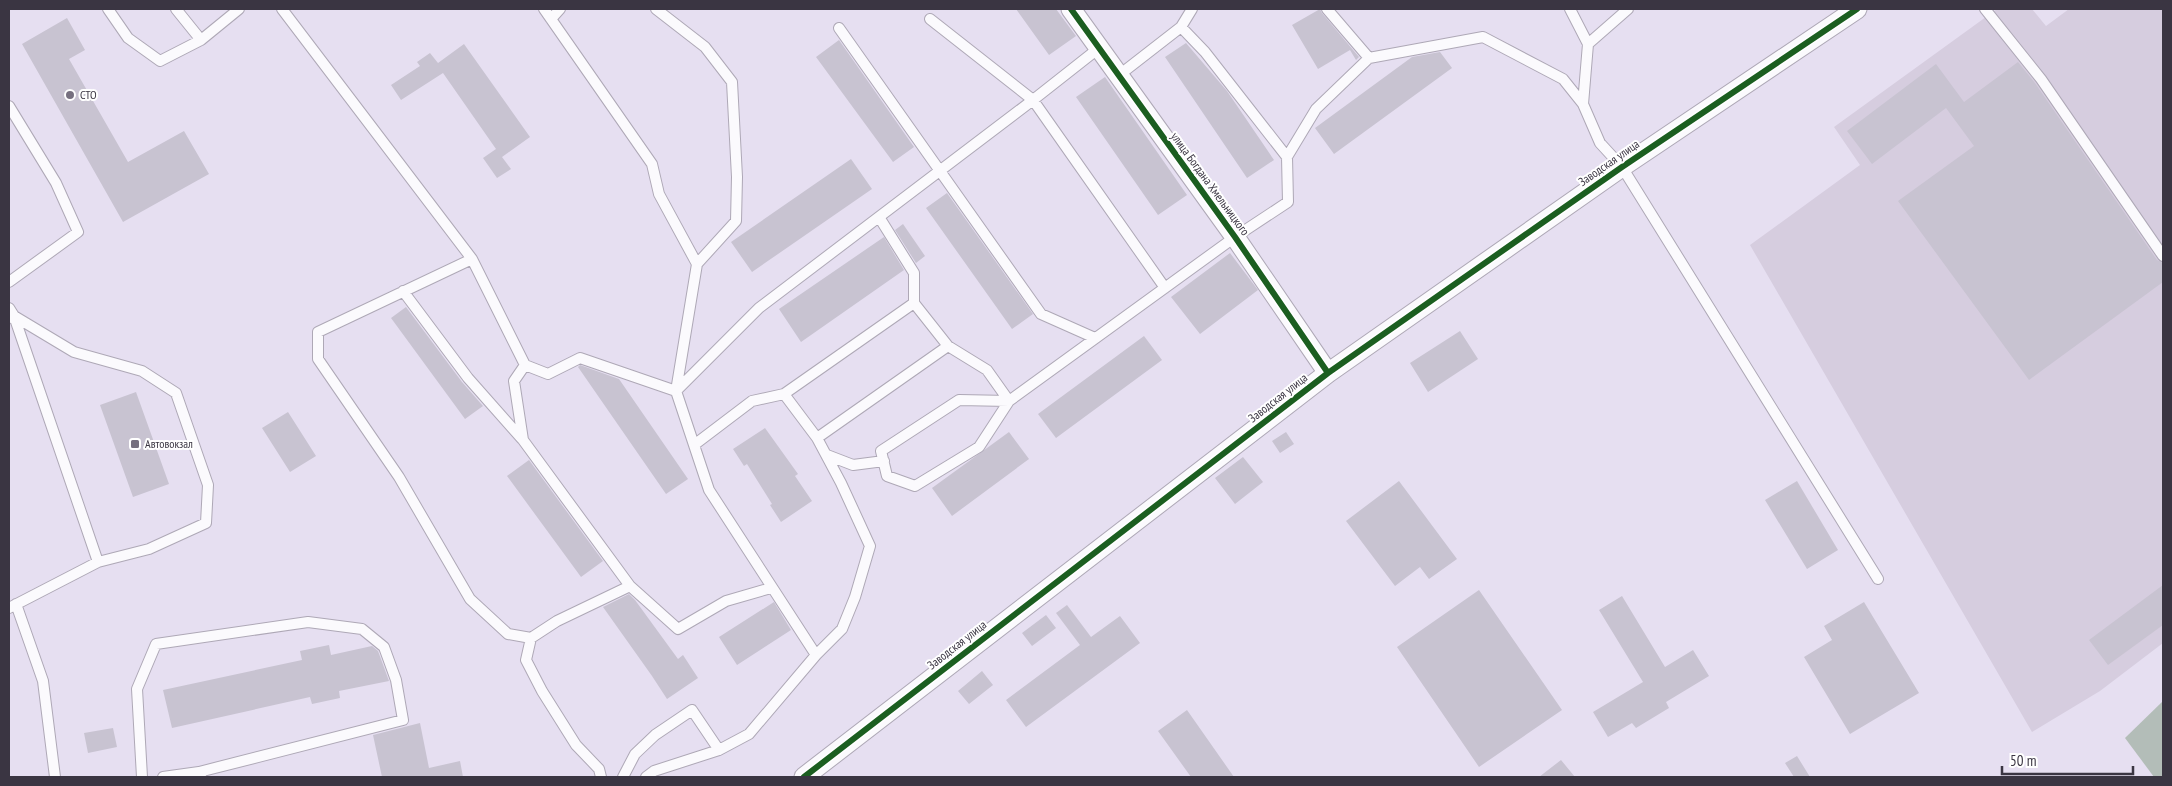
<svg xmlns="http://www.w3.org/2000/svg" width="2172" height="786" viewBox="0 0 2172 786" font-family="'PT Sans Narrow',sans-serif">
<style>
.industrial{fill:#d6cddf}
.forest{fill:#b3bdb8}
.building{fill:#c8c3d1}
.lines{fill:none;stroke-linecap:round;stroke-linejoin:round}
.service-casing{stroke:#aea8b6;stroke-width:12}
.minor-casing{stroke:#aea8b6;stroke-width:21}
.service{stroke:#fbfafd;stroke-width:10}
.minor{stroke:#fbfafd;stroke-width:19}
.cycleway-casing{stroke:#fff;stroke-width:9}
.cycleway{stroke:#1b5e20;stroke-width:6}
.poi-dot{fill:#76707f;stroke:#fff;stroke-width:2}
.labels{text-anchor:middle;stroke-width:4;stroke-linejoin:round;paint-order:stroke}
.poi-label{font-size:12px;fill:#3a3542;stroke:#fff;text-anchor:start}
.street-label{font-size:12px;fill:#3a3542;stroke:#fff}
</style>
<rect width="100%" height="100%" fill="#e6dff1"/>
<path class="industrial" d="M1997,9H2032L2046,26L2069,9H2163V643L2100,691L2032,732L1750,245L1860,165L1834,127Z"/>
<path class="forest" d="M2163,701V777H2154L2125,738Z"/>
<path class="building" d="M1016,9H1056L1076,36L1049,55Z
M1320,9L1322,13L1359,57L1356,60L1350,50L1318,69L1292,25Z
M67,18L85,50L69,59L128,162L184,131L209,174L123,222L22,44Z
M839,40L914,147L893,162L816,57Z
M1186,43L1227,91L1274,160L1247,178L1165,57Z
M464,44L530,137L502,157L511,169L497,178L483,158L496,149L443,73L401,100L391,85L420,66L417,62L430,53L438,63Z
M1440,52L1452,68L1334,154L1315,128L1412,57Z
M2018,62L2035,83L2157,260L2163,263V282L2029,380L1898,201L1974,146L1946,108L1872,164L1847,131L1936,64L1964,102Z
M1105,77L1187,195L1158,215L1076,97Z
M851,159L872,189L752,272L731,242Z
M947,193L1033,314L1012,329L926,208Z
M903,224L925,256L916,263L895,230Z
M884,237L904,270L801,342L779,309Z
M1230,253L1258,290L1200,334L1171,297Z
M406,307L462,382L483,406L465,419L391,318Z
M1460,331L1478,359L1428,392L1410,363Z
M1144,336L1162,360L1056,438L1038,414Z
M580,365L619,379L688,479L666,494L578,367Z
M136,392L169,484L133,497L100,405Z
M288,412L316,456L290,472L262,428Z
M765,428L798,474L795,476L812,501L781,522L770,505L772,504L747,464L744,466L733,449Z
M1009,432L1029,459L952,516L932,488Z
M1286,432L1294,444L1280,453L1272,441Z
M1243,457L1263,482L1235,504L1215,478Z
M529,460L603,561L581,577L507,476Z
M1399,481L1457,559L1429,579L1420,567L1395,586L1346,521Z
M1797,481L1838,550L1807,569L1765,500Z
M2163,585V625L2108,665L2089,640Z
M1479,590L1562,710L1479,767L1397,647Z
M629,594L635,600L678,659L683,655L698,678L667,699L652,676L603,607Z
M1622,596L1665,667L1693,650L1709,676L1666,702L1669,708L1636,728L1632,723L1608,737L1593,712L1643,682L1599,610Z
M774,602L791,630L737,665L719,637Z
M1864,602L1919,693L1850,734L1804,657L1832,640L1824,626Z
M1067,605L1091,637L1120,616L1140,643L1026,727L1006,700L1080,645L1056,613Z
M1046,615L1056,628L1032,646L1022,633Z
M329,645L331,655L372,646L378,651L389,681L339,691L340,698L312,704L310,697L172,728L163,690L302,660L300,651Z
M982,671L993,685L969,704L958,691Z
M1187,710L1234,777H1191L1158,731Z
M420,723L429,768L460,761L463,777H382L373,735Z
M113,728L117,747L88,753L84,733Z
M1797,756L1810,777H1794L1785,763Z
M1561,760L1575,777H1539Z"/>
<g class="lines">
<defs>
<path id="service" d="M108,9L128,38L160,61L201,40L239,9
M176,9L201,40
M282,9L472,259L525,365L514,381L523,440L630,586L678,629L726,601L771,588
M544,9L652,164L659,194L697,264
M1327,9L1369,58
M1570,9L1588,44L1583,104L1600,143L1622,167L1878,579
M1985,9L2041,79L2163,256
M551,19L560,9
M930,19L1033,100L1165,288
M1181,27L1205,52L1287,157
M839,28L1041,314L1095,338
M1588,44L1628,9
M1118,76L1181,27L1192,9
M9,106L56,183L78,232L9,282
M879,217L914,273V303L948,346L987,370L1009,401
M472,259L318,332V359L399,477L470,599L508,634L531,638L557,621L630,586
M403,291L468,378L522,439
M9,308L14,316L98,562
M9,318L14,316L74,352L142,371L176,393L208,485L206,523L149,549L98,562L9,608
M525,365L548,374L580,358L676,391L697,264L736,221L737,177L732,82L705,47L656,9
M784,394L817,438L841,483L870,546L855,597L842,629L816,655
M1009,401L959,400L881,451L887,476L915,486L979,447L1009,401L1235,237L1288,202L1287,157L1316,109L1369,58L1483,37L1563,79L1583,104
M817,438L948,346
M694,445L752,401L784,394L914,303
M827,455L853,465L884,461
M16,604L43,681L55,777
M531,638L526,660L542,691L576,745L599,769L601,777
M142,777L137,689L156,644L308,622L362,629L384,647L396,680L403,720L199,772
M163,777L199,772L201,776
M623,777L635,754L655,735L692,710L719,750
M646,777L654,771L719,750L749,734L816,655L709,490L676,391L759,308L1033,100L1099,48"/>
<path id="minor" d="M1071,9L1235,237L1328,373
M804,777L1328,373L1622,167L1857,9"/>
</defs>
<use href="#service" class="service-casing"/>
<use href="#minor" class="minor-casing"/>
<use href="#service" class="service"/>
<use href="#minor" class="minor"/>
<defs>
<path id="cycleway" d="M1071,9L1235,237L1328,373
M804,777L1328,373L1622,167L1857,9"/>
</defs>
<use href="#cycleway" class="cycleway-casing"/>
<use href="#cycleway" class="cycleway"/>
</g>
<g class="poi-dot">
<circle cx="70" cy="95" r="5"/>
<rect x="130" y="439" width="10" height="10" rx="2.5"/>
</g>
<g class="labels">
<g class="poi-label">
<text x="80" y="99">СТО</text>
<text x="145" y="448">Автовокзал</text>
</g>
<g class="street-label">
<text transform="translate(1609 163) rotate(-35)" y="4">Заводская улица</text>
<text transform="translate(1210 184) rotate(54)" y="4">улица Богдана Хмельницкого</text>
<text transform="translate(1278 398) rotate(-38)" y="4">Заводская улица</text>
<text transform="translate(957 645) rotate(-38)" y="4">Заводская улица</text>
</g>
</g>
<rect width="2172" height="786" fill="none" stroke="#3a3542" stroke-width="20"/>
<path d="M2002 766v8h131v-8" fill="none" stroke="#3a3542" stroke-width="2.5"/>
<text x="2010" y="766" font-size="15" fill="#3a3542" stroke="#ffffff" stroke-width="4" paint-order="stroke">50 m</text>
</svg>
